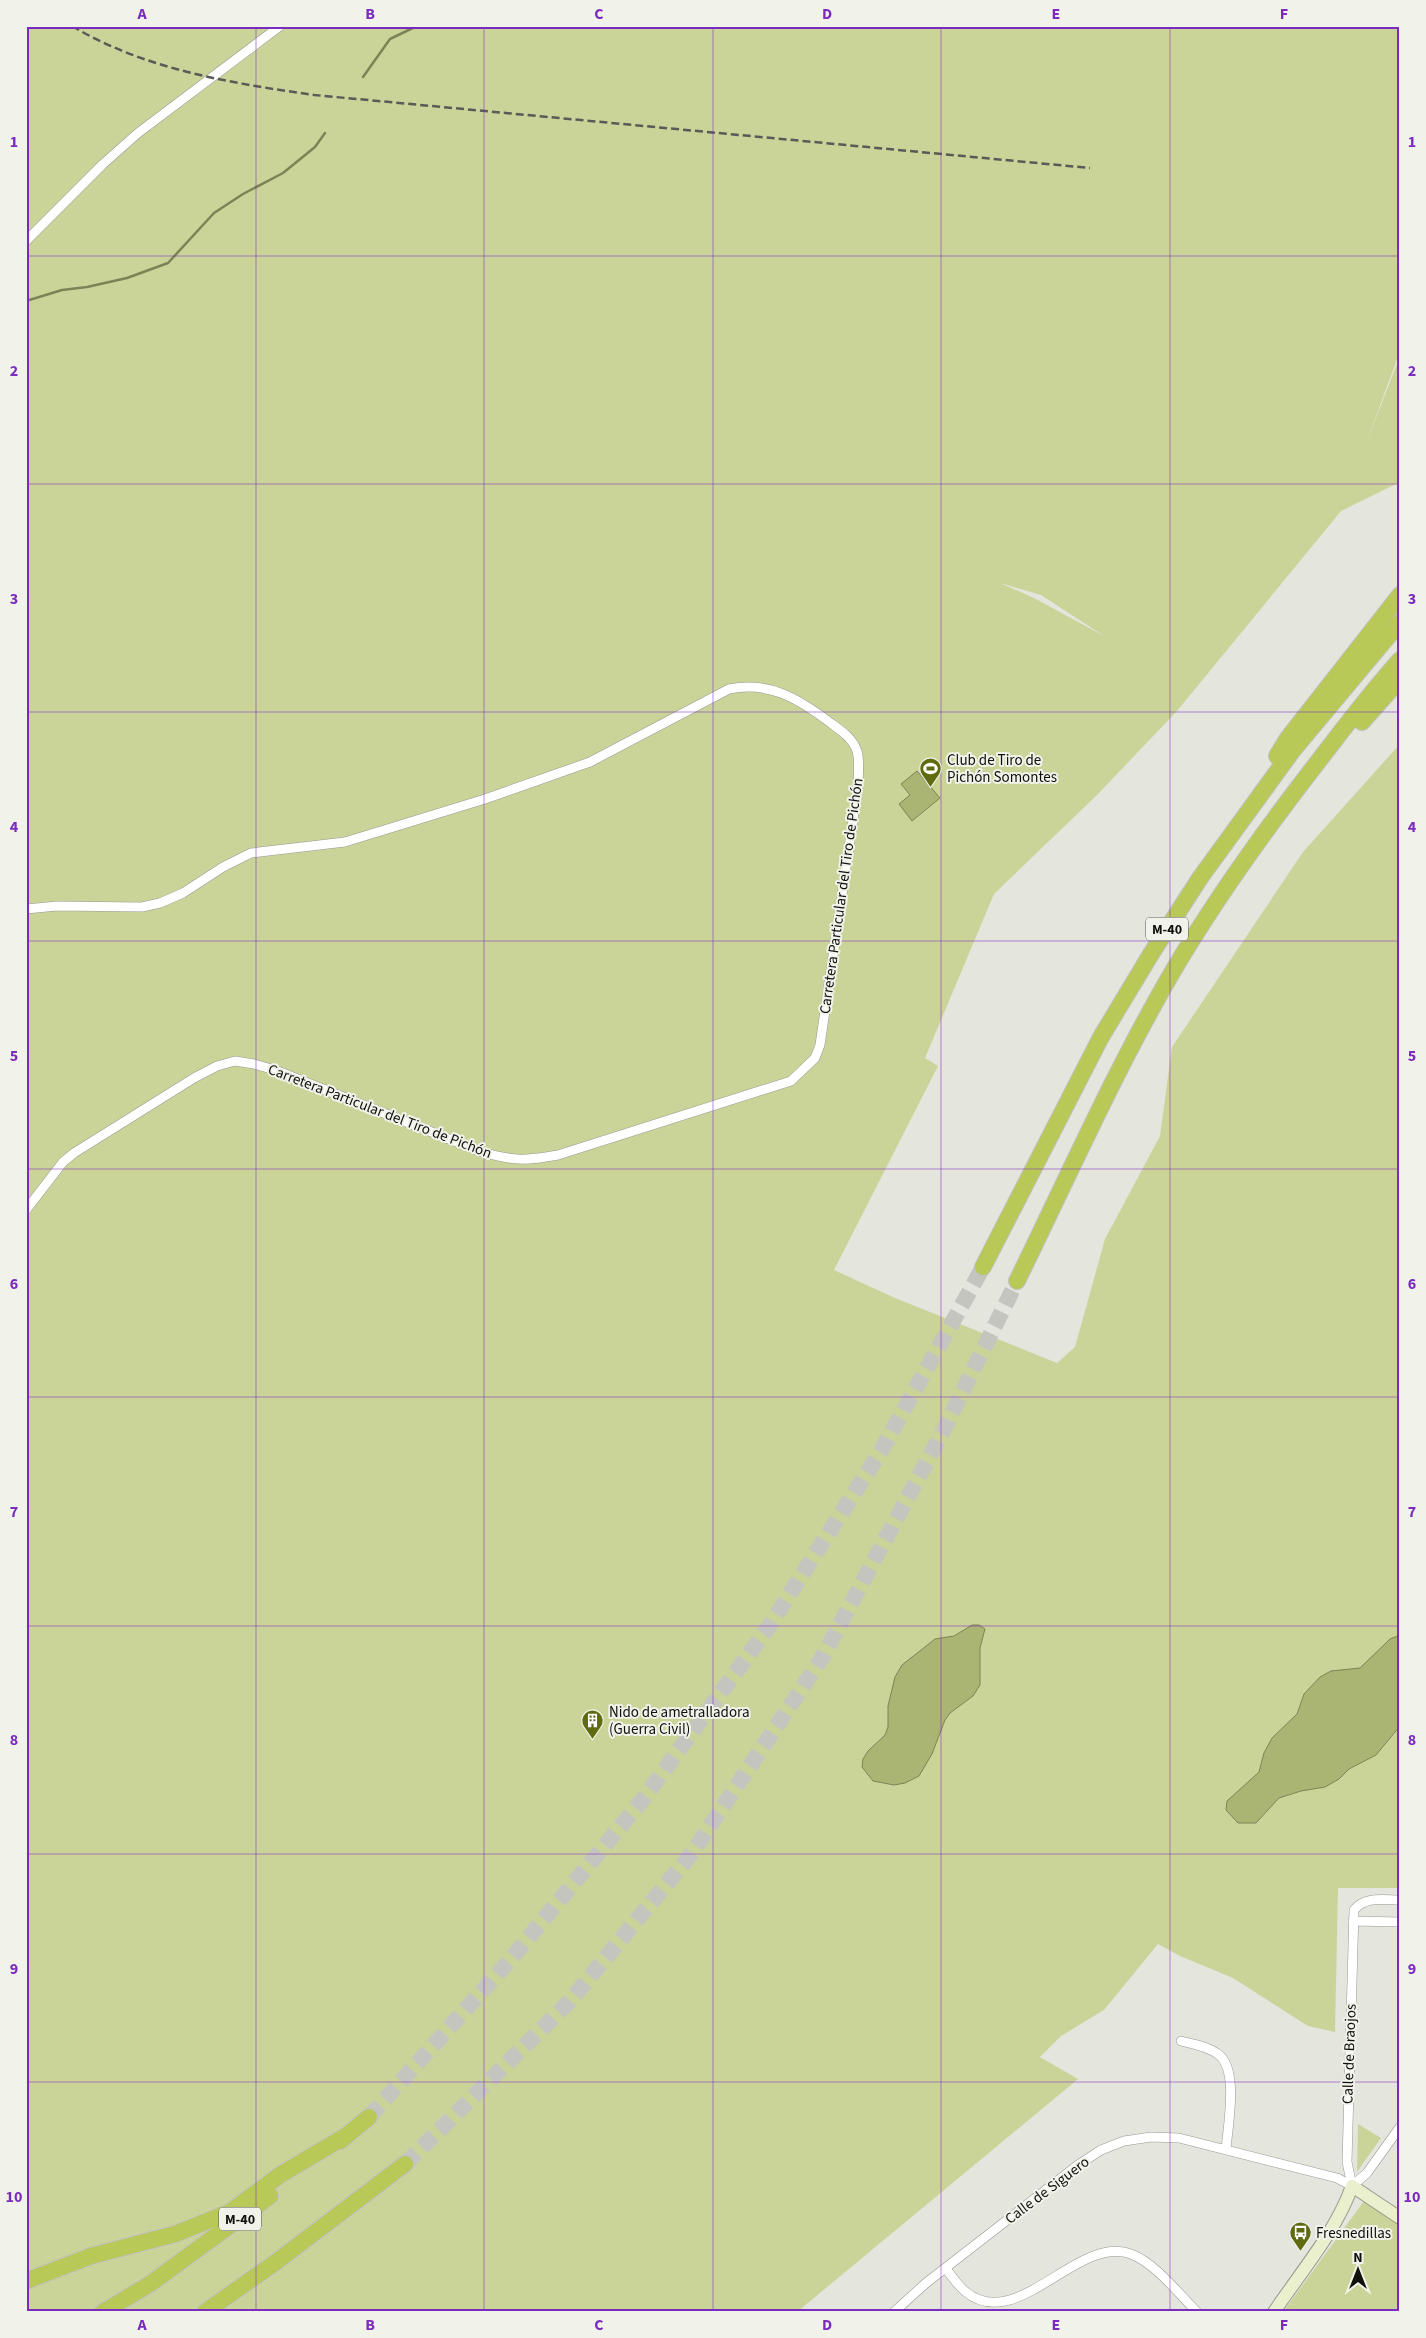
<svg xmlns="http://www.w3.org/2000/svg" width="1426" height="2338" viewBox="0 0 1426 2338" font-family="'Source Sans 3',sans-serif">
<style>
.green{fill:#cad499;fill-rule:evenodd}
.water{fill:#aab574;stroke:#7c8455}
.lines{fill:none;stroke-linecap:round;stroke-linejoin:round}
.stream{stroke:#7c8455;stroke-width:2.5}
.highway-tunnel{stroke:#c4c5be;stroke-width:16;stroke-dasharray:16 8;stroke-linecap:butt}
.street-casing{stroke:#979991;stroke-width:10}
.secondary-casing{stroke:#979991;stroke-width:14}
.highway-casing{stroke:#c1c1c0;stroke-width:18}
.street{stroke:#fff;stroke-width:9}
.secondary{stroke:#eaefcd;stroke-width:12}
.highway{stroke:#b9c957;stroke-width:16}
.rail{stroke:#5a5b56;stroke-width:2.5;stroke-dasharray:8 4;stroke-linecap:butt}
.grid{fill:none;stroke:#7b2cbf;stroke-width:1;stroke-opacity:0.55}
.labels{text-anchor:middle;stroke-width:4;stroke-linejoin:round;paint-order:stroke}
.shield{fill:#f1f3ea;stroke:#54544f;stroke-width:1}
.shield-label{font-size:14px;font-weight:bold;fill:#10100d}
.poi-label{font-size:15px;fill:#10100d;stroke:#f1f3ea;text-anchor:start}
.street-label{font-size:15px;fill:#10100d;stroke:#f1f3ea}
.neatline{fill:none;stroke:#7b2cbf;stroke-width:2}
.grid-label{font-size:16px;text-anchor:middle;font-weight:bold;fill:#7b2cbf}
</style>
<rect width="100%" height="100%" fill="#e4e5dd"/>
<path class="green" d="M26,26H1400V351L1367,441L1400,356V482L1341,511L1177,711L1097,795L994,894L925,1058L938,1066L834,1270L895,1298L1057,1363L1075,1347L1105,1239L1160,1136L1172,1047L1303,852L1400,744V1888H1338L1335,2032L1308,2026L1233,1978L1180,1956L1158,1944L1104,2010L1061,2036L1040,2057L1078,2079L797,2312H26ZM1000,583L1041,595L1104,636L1034,598Z
M1358,2124L1381,2138L1357,2172Z
M1364,2201L1400,2226V2312H1283Z"/>
<path class="water" d="M917,771L940,798L912,821L899,804L910,795L901,784Z
M972,1625H979L985,1629L980,1648V1685L973,1696L950,1713L945,1720L932,1754L919,1776L905,1783L894,1785L873,1781L862,1767L863,1759L868,1751L885,1735L888,1727V1706L895,1677L902,1665L935,1639L954,1636Z
M1400,1635V1726L1376,1755L1349,1769L1339,1779L1325,1787L1301,1791L1279,1798L1256,1823H1238L1226,1810L1227,1801L1259,1772L1264,1753L1272,1738L1297,1714L1304,1694L1320,1677L1331,1671L1360,1668L1390,1639Z"/>
<g class="lines">
<path class="stream" d="M363,77L390,39L417,26
M26,301L62,290L87,287L127,278L168,263L214,213L243,194L283,173L315,147L325,133"/>
<path class="highway-tunnel" d="M369,2117L510,1960L644,1798L768,1628L881,1451L983,1267
M405,2164L570,2001L692,1853L822,1658L940,1437L1017,1281"/>
<defs>
<path id="street" d="M26,241L103,164L138,133L280,26
M26,909L57,906L142,907L160,903L183,893L223,867L251,853L345,842L485,799L590,762L729,689C769,681 797,698 828,721C840,730 852,737 857,751C860,761 858,776 858,786L820,1045L815,1058L791,1081L558,1155C526,1161 513,1161 482,1152L275,1070L254,1064L235,1061L217,1066L194,1078L74,1153L63,1162L26,1210
M1353,1921L1400,1922
M1181,2041C1193,2044 1207,2046 1218,2054C1239,2069 1228,2125 1226,2149
M1352,2186L1347,2162L1354,1910C1365,1896 1383,1900 1400,1900
M1352,2186L1367,2173L1400,2127
M946,2269C952,2276 958,2286 966,2292C1017,2334 1078,2234 1131,2254C1155,2263 1179,2294 1197,2312
M894,2312L926,2283L1078,2165L1101,2150L1124,2141L1151,2137L1179,2138L1337,2178L1352,2186"/>
<path id="secondary" d="M1274,2312C1300,2273 1337,2230 1352,2186L1400,2218"/>
<path id="highway" d="M1362,722L1400,679
M1277,756L1288,738L1400,595
M983,1267L1101,1037L1151,954L1200,878L1293,750L1400,622
M1017,1281C1068,1177 1115,1070 1173,971C1216,898 1265,830 1317,763C1344,728 1370,693 1400,660
M340,2141L369,2117
M26,2281L91,2256L175,2234L230,2212L280,2175L349,2134
M103,2312L150,2284L270,2196
M205,2312L276,2262L405,2164"/>
</defs>
<use href="#street" class="street-casing"/>
<use href="#secondary" class="secondary-casing"/>
<use href="#highway" class="highway-casing"/>
<use href="#street" class="street"/>
<use href="#secondary" class="secondary"/>
<use href="#highway" class="highway"/>
<path class="rail" d="M72,26C146,70 231,83 314,95L1090,168"/>
</g>
<path class="grid" d="M256,26V2312M484,26V2312M713,26V2312M941,26V2312M1170,26V2312M26,256H1400M26,484H1400M26,712H1400M26,941H1400M26,1169H1400M26,1397H1400M26,1626H1400M26,1854H1400M26,2082H1400"/>
<defs>
<symbol id="stadium-pin" viewBox="-11 -11 22 30"><path d="M0 17L-7.5 6A9.5 9.5 0 1 1 7.5 6Z" fill="#606a10" stroke="#f1f3ea"/><path d="M0-5a6.5 5 0 1 0 0 10a6.5 5 0 1 0 0-10ZM-3.5-1.8h7v3.6h-7Z" fill="#fff"/></symbol>
<symbol id="building-pin" viewBox="-11 -11 22 30"><path d="M0 17L-7.5 6A9.5 9.5 0 1 1 7.5 6Z" fill="#606a10" stroke="#f1f3ea"/><path d="M-4-6H4V6H1V3H-1V6H-4ZM-2.5-4.3h1.7v1.8h-1.7ZM.8-4.3h1.7v1.8H.8ZM-2.5-1h1.7V.8h-1.7ZM.8-1h1.7V.8H.8Z" fill="#fff"/></symbol>
<symbol id="bus-pin" viewBox="-11 -11 22 30"><path d="M0 17L-7.5 6A9.5 9.5 0 1 1 7.5 6Z" fill="#606a10" stroke="#f1f3ea"/><path d="M-5-6H5V4H4V6H2V4H-2V6H-4V4H-5ZM-3.5-4V0h7V-4ZM-3.5 1.2v1.5H-2V1.2ZM2 1.2v1.5H3.5V1.2Z" fill="#fff"/></symbol>
</defs>
<g fill-rule="evenodd">
<use href="#stadium-pin" x="918" y="756" width="25" height="34"/>
<use href="#building-pin" x="580" y="1708" width="25" height="34"/>
<use href="#bus-pin" x="1288" y="2220" width="25" height="34"/>
</g>
<g class="labels">
<g class="shield">
<rect x="1146" y="917.5" width="42" height="23" rx="4"/>
<rect x="219" y="2207.5" width="42" height="23" rx="4"/>
</g>
<g class="shield-label">
<text x="1167" y="934">M-40</text>
<text x="240" y="2224">M-40</text>
</g>
<g class="poi-label">
<text x="947" y="765">Club de Tiro de<tspan x="947" dy="17">Pichón Somontes</tspan></text>
<text x="609" y="1717">Nido de ametralladora<tspan x="609" dy="17">(Guerra Civil)</tspan></text>
<text x="1316" y="2238">Fresnedillas</text>
</g>
<g class="street-label">
<text transform="translate(841 896) rotate(-82)" y="5">Carretera Particular del Tiro de Pichón</text>
<text transform="translate(380 1111) rotate(21)" y="5">Carretera Particular del Tiro de Pichón</text>
<text transform="translate(1349 2054) rotate(-88)" y="5">Calle de Braojos</text>
<text transform="translate(1047 2190) rotate(-37)" y="5">Calle de Siguero</text>
</g>
</g>
<rect width="1426" height="2338" fill="none" stroke="#f1f3ea" stroke-width="55"/>
<g transform="translate(1358 2270)" stroke="#f1f3ea" stroke-width="4" paint-order="stroke">
<path d="M0-4L9 19L0 12L-9 19Z" fill="#10100d"/>
<text y="-8" font-size="14" font-weight="bold" text-anchor="middle" fill="#10100d">N</text>
</g>
<rect x="28" y="28" width="1370" height="2282" class="neatline"/>
<g class="grid-label">
<text x="142" y="19">A</text>
<text x="370" y="19">B</text>
<text x="599" y="19">C</text>
<text x="827" y="19">D</text>
<text x="1056" y="19">E</text>
<text x="1284" y="19">F</text>
<text x="14" y="147">1</text>
<text x="1412" y="147">1</text>
<text x="14" y="376">2</text>
<text x="1412" y="376">2</text>
<text x="14" y="604">3</text>
<text x="1412" y="604">3</text>
<text x="14" y="832">4</text>
<text x="1412" y="832">4</text>
<text x="14" y="1061">5</text>
<text x="1412" y="1061">5</text>
<text x="14" y="1289">6</text>
<text x="1412" y="1289">6</text>
<text x="14" y="1517">7</text>
<text x="1412" y="1517">7</text>
<text x="14" y="1745">8</text>
<text x="1412" y="1745">8</text>
<text x="14" y="1974">9</text>
<text x="1412" y="1974">9</text>
<text x="14" y="2202">10</text>
<text x="1412" y="2202">10</text>
<text x="142" y="2330">A</text>
<text x="370" y="2330">B</text>
<text x="599" y="2330">C</text>
<text x="827" y="2330">D</text>
<text x="1056" y="2330">E</text>
<text x="1284" y="2330">F</text>
</g>
</svg>
